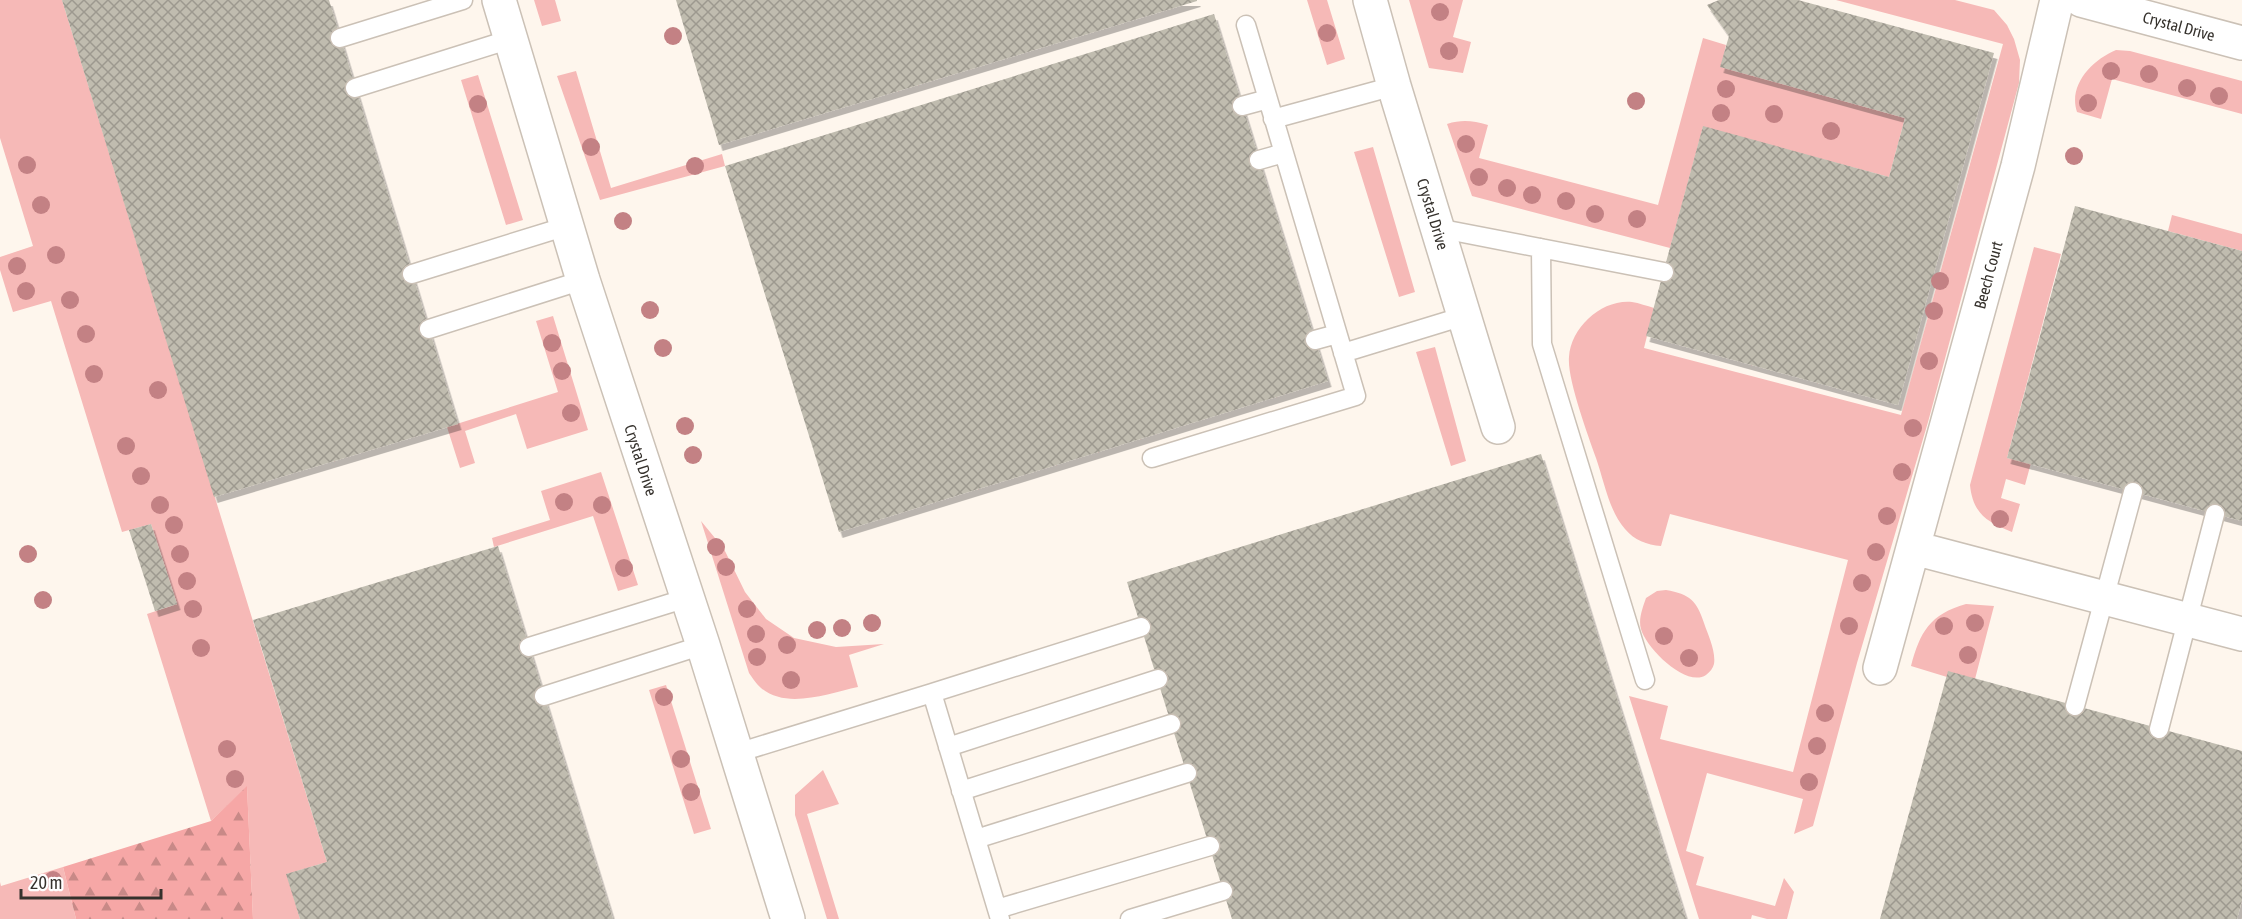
<svg xmlns="http://www.w3.org/2000/svg" width="2242" height="919" viewBox="0 0 2242 919" font-family="'Asap Condensed',sans-serif">
<style>
.green{fill:#f6b9b7}
.forest{fill:url(#forest-firs)}
.building{fill:url(#building-cross-hatch);filter:url(#shadow)}
.lines{fill:none;stroke-linecap:round;stroke-linejoin:round}
.lane-casing{stroke:#cbc1b6;stroke-width:21}
.street-casing{stroke:#cbc1b6;stroke-width:36}
.lane{stroke:#fff;stroke-width:18}
.street{stroke:#fff;stroke-width:33}
.tree{fill:#c38184}
.labels{text-anchor:middle;stroke-width:4.5;stroke-linejoin:round;paint-order:stroke}
.street-label{font-size:16px;fill:#35312c;stroke:#fff}
</style>
<defs>
<pattern id="forest-firs" width="22" height="20" patternUnits="userSpaceOnUse" patternTransform="scale(1.5)"><rect width="22" height="20" fill="#f6a7a6"/><path d="M5 1l3.5 6h-7zM16 11l3.5 6h-7z" fill="#c88987"/></pattern>
<pattern id="building-cross-hatch" width="8" height="8" patternUnits="userSpaceOnUse" patternTransform="scale(1.5)"><rect width="8" height="8" fill="#c0bcaf"/><path d="M0 0l8 8M0 8l8-8" fill="none" stroke="#9d998f"/></pattern>
<filter id="shadow"><feDropShadow dx="3.5" dy="6" stdDeviation="0" flood-color="#0004"/></filter>
</defs>
<rect width="100%" height="100%" fill="#fef6ed"/>
<path class="green" d="M0,0H62L327,862L287,874L300,919H253L247,787L211,821L147,614L177,604L151,524L122,532L51,301L13,312L0,270V257L33,246L0,138Z
M534,0H555L561,21L542,26Z
M1307,0H1327L1345,59L1327,65Z
M1409,0H1463L1453,37L1471,42L1463,73L1429,68Z
M1836,0H1955L1994,10L2007,25L2014,39L2020,60L2019,83L1928,422L1857,663L1813,826L1794,834L1803,799L1707,773L1686,851L1704,857L1696,885L1775,906L1784,878L1794,892L1787,919H1767L1752,915L1751,919H1699L1629,696L1668,706L1660,739L1793,772L1848,560L1670,514L1661,546C1647,545 1634,540 1625,529C1609,511 1604,481 1596,458C1588,435 1567,379 1569,357C1571,327 1602,299 1632,302C1639,303 1647,306 1654,308L1644,348L1901,415L2003,44Z
M1703,38L1726,45L1721,67L1905,118L1889,177L1703,127L1670,248L1472,196L1447,124C1463,119 1473,121 1488,125L1479,158L1658,205Z
M2116,50L2130,51L2242,81V114L2112,79L2101,119L2077,112C2068,85 2092,60 2116,50Z
M576,71L611,188L722,154L725,166L600,200L557,76Z
M478,75L523,220L506,225L461,80Z
M1373,147L1415,292L1399,297L1354,152Z
M2172,215L2242,234V251L2168,231Z
M2034,247L2061,254L2007,458L2031,463L2025,485L2006,479L2001,498L2020,504L2012,532C1987,522 1973,514 1970,485Z
M553,316L588,430L527,449L516,414L465,431L475,463L460,468L447,427L558,392L536,321Z
M1435,347L1466,461L1451,466L1416,352Z
M601,472L638,585L618,591L593,516L494,547L492,538L550,520L541,491Z
M701,521L724,549L745,592L766,619L794,638L836,647L884,644L849,655L858,687C829,693 787,710 761,688C756,684 752,677 749,673Z
M1666,590C1690,594 1697,601 1704,623C1708,635 1716,651 1714,664C1713,668 1710,672 1706,675C1686,688 1646,648 1641,629C1638,619 1643,607 1646,598L1657,591Z
M1966,604L1994,606L1975,679L1947,677L1911,666C1920,632 1930,614 1966,604Z
M666,685L711,829L694,834L649,690Z
M823,770L839,804L807,814L839,919H827L795,815V795Z
M63,867L76,919H0V882L1,886Z"/>
<path class="forest" d="M247,786L253,919H76L63,867L211,821Z"/>
<path class="building" d="M62,0H329L458,424L214,497Z
M676,0H1197V1L719,145Z
M1719,0H1798L1994,53L1898,405L1646,336L1703,126L1889,177L1905,118L1720,67L1729,36L1707,5Z
M1214,14L1328,381L839,532L725,166Z
M2075,206L2242,251V521L2007,458Z
M1541,454L1686,919H1232L1127,582Z
M151,524L177,604L155,611L129,530Z
M498,546L613,919H300L286,874L327,862L253,620Z
M1948,671L2242,751V900L2237,919H1880Z"/>
<g class="lines">
<defs>
<path id="lane" d="M340,38L463,0
M355,88L511,39
M1242,106L1268,99
M1273,119L1394,86
M1259,160L1284,153
M1437,228L1664,272
M1541,248L1542,344L1645,680
M412,274L567,226
M429,329L583,280
M1315,340L1337,334
M1343,353L1464,316
M1152,458L1356,396L1246,25
M529,647L687,598
M932,693L1141,627
M544,696L703,645
M2075,706L2133,492
M2159,729L2215,514
M948,747L1158,679
M737,753L932,693L1000,919
M961,791L1171,724
M976,839L1187,773
M997,909L1210,846
M1130,919L1223,891"/>
<path id="street" d="M499,0L583,280L703,645L788,919
M1370,0L1394,86L1498,427
M2081,0L2242,43
M1914,548L2242,634
M1880,668L2018,166L2057,0"/>
</defs>
<use href="#lane" class="lane-casing"/>
<use href="#street" class="street-casing"/>
<use href="#lane" class="lane"/>
<use href="#street" class="street"/>
</g>
<g class="tree">
<circle cx="1440" cy="12" r="9"/>
<circle cx="1327" cy="33" r="9"/>
<circle cx="673" cy="36" r="9"/>
<circle cx="1449" cy="51" r="9"/>
<circle cx="2111" cy="71" r="9"/>
<circle cx="2149" cy="74" r="9"/>
<circle cx="2187" cy="88" r="9"/>
<circle cx="1726" cy="89" r="9"/>
<circle cx="2219" cy="96" r="9"/>
<circle cx="1636" cy="101" r="9"/>
<circle cx="2088" cy="103" r="9"/>
<circle cx="478" cy="104" r="9"/>
<circle cx="1721" cy="113" r="9"/>
<circle cx="1774" cy="114" r="9"/>
<circle cx="1831" cy="131" r="9"/>
<circle cx="1466" cy="144" r="9"/>
<circle cx="591" cy="147" r="9"/>
<circle cx="2074" cy="156" r="9"/>
<circle cx="27" cy="165" r="9"/>
<circle cx="695" cy="166" r="9"/>
<circle cx="1479" cy="177" r="9"/>
<circle cx="1507" cy="188" r="9"/>
<circle cx="1532" cy="195" r="9"/>
<circle cx="1566" cy="201" r="9"/>
<circle cx="41" cy="205" r="9"/>
<circle cx="1595" cy="214" r="9"/>
<circle cx="1637" cy="219" r="9"/>
<circle cx="623" cy="221" r="9"/>
<circle cx="56" cy="255" r="9"/>
<circle cx="17" cy="266" r="9"/>
<circle cx="1940" cy="281" r="9"/>
<circle cx="26" cy="291" r="9"/>
<circle cx="70" cy="300" r="9"/>
<circle cx="650" cy="310" r="9"/>
<circle cx="1934" cy="311" r="9"/>
<circle cx="86" cy="334" r="9"/>
<circle cx="552" cy="343" r="9"/>
<circle cx="663" cy="348" r="9"/>
<circle cx="1929" cy="361" r="9"/>
<circle cx="562" cy="371" r="9"/>
<circle cx="94" cy="374" r="9"/>
<circle cx="158" cy="390" r="9"/>
<circle cx="571" cy="413" r="9"/>
<circle cx="685" cy="426" r="9"/>
<circle cx="1913" cy="428" r="9"/>
<circle cx="126" cy="446" r="9"/>
<circle cx="693" cy="455" r="9"/>
<circle cx="1902" cy="472" r="9"/>
<circle cx="141" cy="476" r="9"/>
<circle cx="564" cy="502" r="9"/>
<circle cx="160" cy="505" r="9"/>
<circle cx="602" cy="505" r="9"/>
<circle cx="1887" cy="516" r="9"/>
<circle cx="2000" cy="519" r="9"/>
<circle cx="174" cy="525" r="9"/>
<circle cx="716" cy="547" r="9"/>
<circle cx="1876" cy="552" r="9"/>
<circle cx="28" cy="554" r="9"/>
<circle cx="180" cy="554" r="9"/>
<circle cx="726" cy="567" r="9"/>
<circle cx="624" cy="568" r="9"/>
<circle cx="187" cy="581" r="9"/>
<circle cx="1862" cy="583" r="9"/>
<circle cx="43" cy="600" r="9"/>
<circle cx="193" cy="609" r="9"/>
<circle cx="747" cy="609" r="9"/>
<circle cx="872" cy="623" r="9"/>
<circle cx="1975" cy="623" r="9"/>
<circle cx="1849" cy="626" r="9"/>
<circle cx="1944" cy="626" r="9"/>
<circle cx="842" cy="628" r="9"/>
<circle cx="817" cy="630" r="9"/>
<circle cx="756" cy="634" r="9"/>
<circle cx="1664" cy="636" r="9"/>
<circle cx="787" cy="645" r="9"/>
<circle cx="201" cy="648" r="9"/>
<circle cx="1968" cy="655" r="9"/>
<circle cx="757" cy="657" r="9"/>
<circle cx="1689" cy="658" r="9"/>
<circle cx="791" cy="680" r="9"/>
<circle cx="664" cy="697" r="9"/>
<circle cx="1825" cy="713" r="9"/>
<circle cx="1817" cy="746" r="9"/>
<circle cx="227" cy="749" r="9"/>
<circle cx="681" cy="759" r="9"/>
<circle cx="235" cy="779" r="9"/>
<circle cx="1809" cy="782" r="9"/>
<circle cx="691" cy="792" r="9"/>
<circle cx="53" cy="880" r="9"/>
</g>
<g class="labels">
<g class="street-label">
<text transform="translate(2179 26) rotate(15)" y="6">Crystal Drive</text>
<text transform="translate(1433 214) rotate(73)" y="6">Crystal Drive</text>
<text transform="translate(1988 275) rotate(-75)" y="6">Beech Court</text>
<text transform="translate(641 460) rotate(72)" y="6">Crystal Drive</text>
</g>
</g>
<path d="M21 889v9h140v-9" fill="none" stroke="#35312c" stroke-width="3"/>
<text x="30" y="889" font-size="18" fill="#35312c" stroke="#ffffff" stroke-width="4.5" paint-order="stroke">20 m</text>
</svg>
